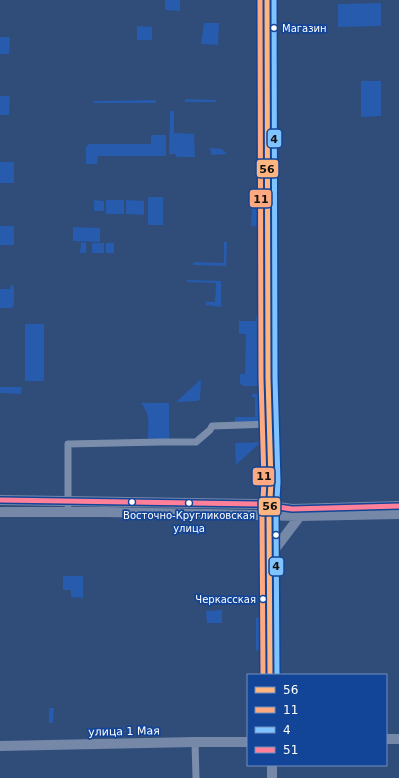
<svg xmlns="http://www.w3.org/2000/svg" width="399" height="778" viewBox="0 0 399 778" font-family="'DejaVu Sans',sans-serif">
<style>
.green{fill:#265bae}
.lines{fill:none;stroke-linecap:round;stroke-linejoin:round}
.street{stroke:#7a8dab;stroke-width:7}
.secondary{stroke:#7588a8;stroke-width:10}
.bus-1-casing{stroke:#124497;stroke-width:8}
.bus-2-casing{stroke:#124497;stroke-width:8}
.bus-3-casing{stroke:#124497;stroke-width:8}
.bus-4-casing{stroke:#124497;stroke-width:8}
.bus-1{stroke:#ffb580;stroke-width:5}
.bus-2{stroke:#ffa980;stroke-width:5}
.bus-3{stroke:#80c4ff;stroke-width:5}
.bus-4{stroke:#ff8098;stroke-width:5}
.bus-dot{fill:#fff;stroke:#124497;stroke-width:1.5}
.labels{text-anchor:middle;stroke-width:3.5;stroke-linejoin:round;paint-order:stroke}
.bus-label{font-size:10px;fill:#fff;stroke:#124497;text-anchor:start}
.street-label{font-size:11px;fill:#fff;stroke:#124497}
.line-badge{stroke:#124497;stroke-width:1.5}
.pale-badge-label{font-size:11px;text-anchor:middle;font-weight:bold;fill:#111}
</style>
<rect width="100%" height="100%" fill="#304c79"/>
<path class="green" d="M165,0H180V11L165,10Z
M381,3V26L338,27V4Z
M204,23H219L218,45L201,44Z
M137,26L152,27V40H137Z
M0,37H10L9,54H0Z
M361,81H381V116L361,117Z
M0,96H10L9,115H0Z
M185,99L216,100V102H185Z
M156,100V103H94L93,101Z
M170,111H174V133L194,134L195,157H177L175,154H169Z
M151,135H166V156H98L97,164H86V147L89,144H151Z
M210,148L222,149L227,154L211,155Z
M0,162H14V183H0Z
M148,197H163V225H148Z
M94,200L104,201V211H94Z
M106,200H124V214H106Z
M126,200L144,201V215L126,214Z
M252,206H263V227L251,226Z
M0,226H14V245H0Z
M73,227L100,228V242L73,241Z
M81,242L86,243V253H80Z
M224,242H227L226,266L193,265V262L224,263Z
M92,243H104V253H92Z
M106,243H114V253H106Z
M187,280L221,281V307L206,305V302H215L216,283L187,282Z
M11,285L14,286V305L12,308H0V289H10Z
M256,316L261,320V386H243L240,383V374H245L246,334H239V321H256Z
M25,324H44V381H25Z
M201,379L200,399L197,401L176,402Z
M0,387H22L21,394L0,393Z
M252,394H261L262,421L235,422V417H255V397H252Z
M141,403H169V440H150L148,438C148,422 151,416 141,403Z
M261,442L236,465L235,443Z
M63,576H83V598L71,597V590H63Z
M222,610V623H207L206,611Z
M256,618H261V620L262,649L256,651Z
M49,708H54L53,723H49Z"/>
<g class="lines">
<path class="street" d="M267,0L268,378L271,482L270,505
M68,505V444L161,442H196L210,430L212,426L269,424
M195,742L196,778"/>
<path class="secondary" d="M0,500L257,504L292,509L399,506
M269,509L270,675
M0,512H105L300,516L399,514
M269,554L275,549L300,516
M386,739H399
M0,746L195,742H248
M272,765V778"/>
<defs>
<path id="bus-1" d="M267,0L268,378L271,482L269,516L270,675"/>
<path id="bus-2" d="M260,0L261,378L264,482L262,516L263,675"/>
<path id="bus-3" d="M274,0L275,378L278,482L276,516L277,675"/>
<path id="bus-4" d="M0,500L257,504L292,509L399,506"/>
</defs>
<use href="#bus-1" class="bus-1-casing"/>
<use href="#bus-2" class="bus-2-casing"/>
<use href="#bus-3" class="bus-3-casing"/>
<use href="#bus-4" class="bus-4-casing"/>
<use href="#bus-1" class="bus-1"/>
<use href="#bus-2" class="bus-2"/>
<use href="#bus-3" class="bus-3"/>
<use href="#bus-4" class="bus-4"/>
</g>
<g class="bus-dot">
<circle cx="274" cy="28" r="3.5"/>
<circle cx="132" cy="502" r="3.5"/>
<circle cx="189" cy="503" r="3.5"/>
<circle cx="276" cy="535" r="3.5"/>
<circle cx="263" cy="599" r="3.5"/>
</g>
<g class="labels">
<g class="bus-label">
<text x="282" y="32">Магазин</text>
<text x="189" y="519" text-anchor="middle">Восточно-Кругликовская<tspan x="189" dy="13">улица</tspan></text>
<text x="256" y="603" text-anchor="end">Черкасская</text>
</g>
<g class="street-label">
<text transform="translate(124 731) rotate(-1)" y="4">улица 1 Мая</text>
</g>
</g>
<g class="line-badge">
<rect x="267" y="129" width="15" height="19" rx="4" fill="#80c4ff"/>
<rect x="256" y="159" width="23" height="19" rx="4" fill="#ffb580"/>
<rect x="249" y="189" width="23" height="19" rx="4" fill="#ffa980"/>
<rect x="252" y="467" width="23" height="19" rx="4" fill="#ffa980"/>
<rect x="258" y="497" width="23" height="19" rx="4" fill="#ffb580"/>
<rect x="269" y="557" width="15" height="19" rx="4" fill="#80c4ff"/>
</g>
<g class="pale-badge-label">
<text x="274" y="143">4</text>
<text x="267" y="173">56</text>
<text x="261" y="203">11</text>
<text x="264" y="480">11</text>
<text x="270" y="510">56</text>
<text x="276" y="570">4</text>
</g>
<rect x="247" y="674" width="140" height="92" fill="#124497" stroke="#718fc1"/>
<rect x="255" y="687" width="20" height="6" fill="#ffb580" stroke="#718fc1"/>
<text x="283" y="694" font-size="12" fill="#ffffff">56</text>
<rect x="255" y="707" width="20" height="6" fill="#ffa980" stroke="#718fc1"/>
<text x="283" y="714" font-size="12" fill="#ffffff">11</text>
<rect x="255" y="727" width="20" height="6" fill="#80c4ff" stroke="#718fc1"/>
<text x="283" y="734" font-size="12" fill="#ffffff">4</text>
<rect x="255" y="747" width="20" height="6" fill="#ff8098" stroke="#718fc1"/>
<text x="283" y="754" font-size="12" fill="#ffffff">51</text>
</svg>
